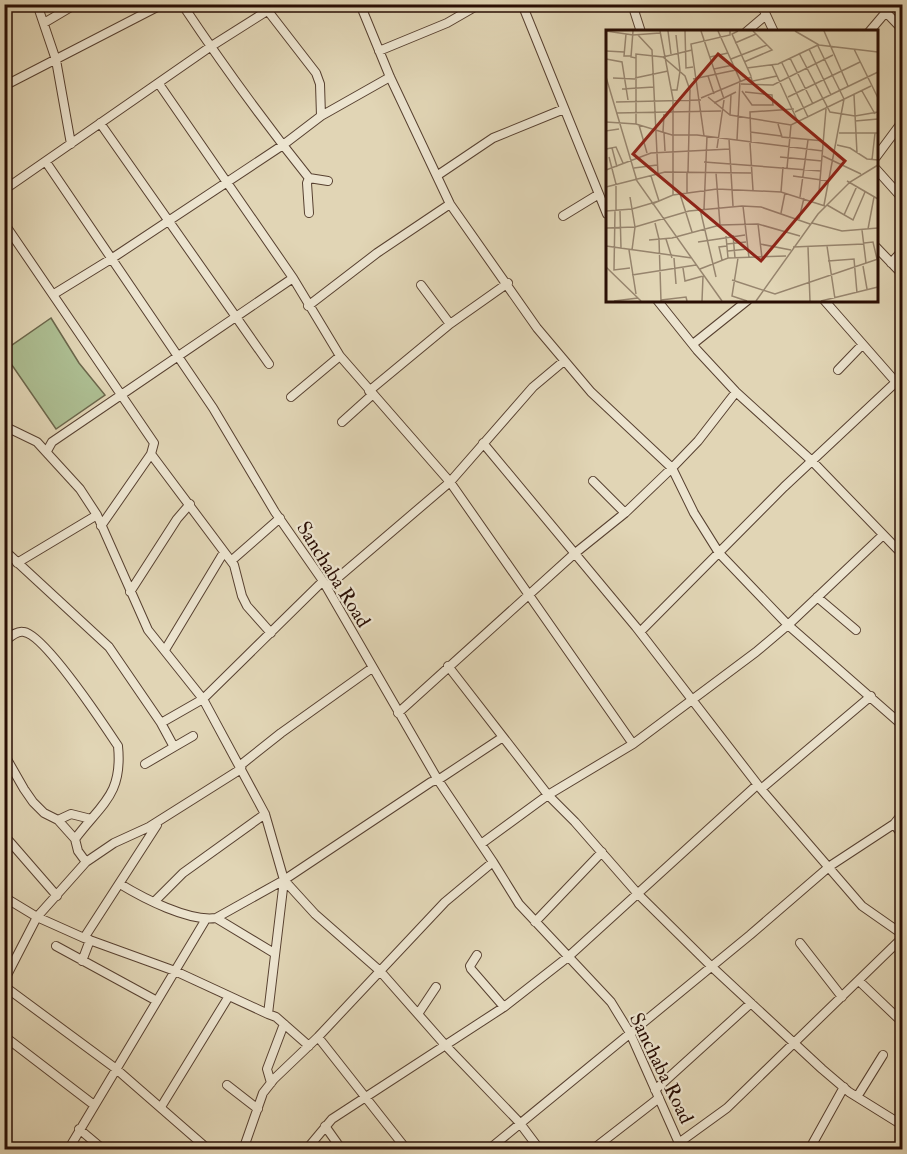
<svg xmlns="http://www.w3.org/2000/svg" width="907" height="1154" viewBox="0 0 907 1154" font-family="'IM FELL Double Pica',serif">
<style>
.pitch{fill:#adbe92;stroke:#6b664b;stroke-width:1.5}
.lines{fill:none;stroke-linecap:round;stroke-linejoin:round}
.minor-casing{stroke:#574030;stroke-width:10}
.minor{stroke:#ece4cf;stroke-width:8}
.labels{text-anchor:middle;stroke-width:4.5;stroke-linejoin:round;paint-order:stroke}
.street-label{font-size:20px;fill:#290e04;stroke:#ece4cf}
.inset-road{fill:none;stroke:#97856e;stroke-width:1.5}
.view{fill:#8f2418;fill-opacity:0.15;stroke:#8f2418;stroke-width:3}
.inset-edge{fill:none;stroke:#290e04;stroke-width:3}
</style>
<rect width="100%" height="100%" fill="#e1d5b5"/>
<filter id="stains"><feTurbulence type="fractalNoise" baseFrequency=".00333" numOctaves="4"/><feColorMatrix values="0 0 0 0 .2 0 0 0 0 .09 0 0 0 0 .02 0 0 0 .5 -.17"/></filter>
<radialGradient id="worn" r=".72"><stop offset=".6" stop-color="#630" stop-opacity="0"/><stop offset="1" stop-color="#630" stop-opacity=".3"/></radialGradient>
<path class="pitch" d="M51,318L79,363L105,395L56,429L5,355V350Z"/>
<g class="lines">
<defs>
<path id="minor" d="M37,4L56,60L71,144
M182,4C222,64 264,122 309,178L328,181
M360,4L390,77L450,204L537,328L591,392L672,468L694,513L719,553L788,625L902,725
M522,4L607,214
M632,4L641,32
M761,4L774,32
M878,4L902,29
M268,11L316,73L320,84L321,116
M44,23L76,4
M746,32L766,15
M869,32L886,12
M379,51L447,23L480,4
M159,84L293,278L340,356L450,482L633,744
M4,86L163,4
M100,123L269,364
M876,157L902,122
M46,162L213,408L275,512L323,581L438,780L493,862L519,904L611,1002L630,1033L682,1150
M876,169L902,198
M438,175L493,138L564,109
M4,190L210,47L278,4
M309,213L307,183L309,178
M563,216L599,194
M4,223L154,443L151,454L101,526
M876,247L902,274
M891,263L902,251
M421,285L450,324L508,283
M54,294L111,259L283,145L321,116L390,77
M657,300L697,350L736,392L812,461L902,554
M824,300L902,389
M308,306L377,253L450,204
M693,344L748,300
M838,370L862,345
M369,391L450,324
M291,397L340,356
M342,422L372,395
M4,426L37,442L80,489L97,515L148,630L203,699L265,814L284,880L268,1014
M483,443L636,627L761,789L862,906L902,934
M47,451L52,442L293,278
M151,454L234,565L242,596L247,606L271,633
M593,481L625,513
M4,550L109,647L161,723L203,699L323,581
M231,561L280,518
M17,563L97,515
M327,587L450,482L533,387L564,361
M130,592L177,519L190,504
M817,597L856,630
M640,632L784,487L895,383
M4,642C10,637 17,630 24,632C45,635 104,725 118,746C123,795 101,804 75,839L78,851L86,862
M165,650L224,552
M448,666L548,795L575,822L638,894L712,967L822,1069L849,1092L902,1125
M398,713L574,554L625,513L672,468L698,441L736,392
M174,747L193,736
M4,754L24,789L33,802L44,813L58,820L75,839
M145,764L174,747L161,723
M761,789L871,696
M58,820L71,814L91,819
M894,824L902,835
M4,835L57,896
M481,844L548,795L633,744L756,652L788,625L883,535
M284,880L315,914L380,971L446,1046L519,1122L540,1150
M120,884C143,898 189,922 216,918L274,953
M4,897L37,917L84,938L175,971L268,1014L276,1017L309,1046
M154,902L183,873L265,814
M216,918L284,880L431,782L438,780L503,737
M535,922L602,852
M84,938L157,825
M800,943L842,997
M56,946L157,1001
M477,955L470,966L471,969L504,1007
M82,961L90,940
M4,981L37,917L86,862L114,843L149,827L241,769L242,764L281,733L372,668
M859,981L902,1022
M4,986L115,1068L209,1150
M418,1014L436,987
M4,1036L94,1105
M318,1037L407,1150
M271,1083L267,1069L284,1024
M227,1085L258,1109
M655,1090L751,1003
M857,1097L883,1055
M161,1107L229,996
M325,1126L342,1150
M79,1129L104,1150
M68,1150L206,919
M243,1150L263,1093L274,1079L318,1037L445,902L493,862
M306,1150L332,1119L504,1007L568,957L757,785
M488,1150L750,935L830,866L894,824L902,814
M592,1150L659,1098
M669,1150L727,1108L902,938
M809,1150L844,1087"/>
</defs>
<use href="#minor" class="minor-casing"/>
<use href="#minor" class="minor"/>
</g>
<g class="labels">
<g class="street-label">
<text transform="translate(334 574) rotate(58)" y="7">Sanchaba Road</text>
<text transform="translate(662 1068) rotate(64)" y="7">Sanchaba Road</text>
</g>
</g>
<g transform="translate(606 30)">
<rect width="272" height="272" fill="#e1d5b5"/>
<path class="inset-road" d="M0,1L27,5L54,3M27,1L25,27L30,28M54,1L67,69V165M62,1L65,24M79,1L80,38L87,37M95,1L118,69M112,1L134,50L131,110M132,1L126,4L145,46M189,1L213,15L272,22M218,1L242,56M20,4L18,26H25M32,5L46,20L52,144M129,13L150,4M211,14L238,69L218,175M203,19L225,65M248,19L272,68M0,21L18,22M193,23L224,82L249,86L272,82M57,27L86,20M104,27L122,23M184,28L207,74M0,29L16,32L22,70M125,29L161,15M138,32L166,20L147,1M176,33L202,87M166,35L192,92M141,38L172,34L212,15M108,39L127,35M102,46L108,64M0,47L31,151L116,271M7,48L29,49M29,48L62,41M87,49L130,40M147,51L171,46M135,54L167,55L227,25M16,59L48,57M66,60H71L74,41L70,5M136,61L146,75H167L166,65L139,62M256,61L269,84M248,65L251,123M102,67L124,85L185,95L265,56M182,67L254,32M95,68L145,47L147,54M10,72L95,70M108,73L130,62M189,82L272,42M10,83L115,81M124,85L125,65M249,91L272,89M0,92L30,94L66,105H91L217,121M30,94V24L57,27L79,46L84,60L82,142M172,94L176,107L218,111M33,95L41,123M0,96V101L13,99M57,102L58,84M144,102L175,106M58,103L59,121M233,103H272M98,106L85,14L124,5V1M123,109L127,176M144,113L147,160M145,113L144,82L188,79M231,115L244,118L261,129L272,130M6,118L11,137M111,118L118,70M0,119L10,117L17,133M217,126L255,144M3,127L10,154V181M174,127L216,131M266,130L269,103M98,132L215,141M28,138L51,135M181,138L185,95M0,140L45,123L124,119M81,142V163M110,143L114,195M187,146L223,151M241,151L272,169M0,157L59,142L145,143M175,162L177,137M213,162L220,79M74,164L86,202M24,167L29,197L26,220M194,167L202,110M46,174L67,165L111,159L175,162L219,176M221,175L247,190L259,162M137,176L143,228M94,179L110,247M98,179L101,106M0,181L26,179L53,171L45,146M9,181L8,240L24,238M14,181L15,218M175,183L179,163M238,185L251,156M193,189L198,168M49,193L53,209L55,271M206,193L236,201L272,198M152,194L156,228M0,198L29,197L83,181L136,176L155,177L204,194M262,199L268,167M256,200L260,233M127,205L129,228M120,206L122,228M60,209L66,228M43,210L66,208L114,195L152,194L194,206M92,212L139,205M258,213L267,212L271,229M121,214L140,212M154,214L185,220M0,216L86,228M221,216L229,269M187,217L258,214M202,217L204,271M23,220L30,264M122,221L142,219M68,228L70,254M132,228L126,266L141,271M116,230L113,217L121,216M222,231L248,229L251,263M257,236L261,259M0,237L35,271M77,238L79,251L97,246L96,271M94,239L122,228L180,226M26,245L90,235M126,250L169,264L272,229M55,270L80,267L81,271M8,271L32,268M150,271L212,184L244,152L272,135M215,271L272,257"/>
<path class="view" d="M112,24L239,131L155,231L27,124Z"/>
<rect width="272" height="272" class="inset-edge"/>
</g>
<rect width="907" height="1154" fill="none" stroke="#e1d5b5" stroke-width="24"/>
<rect x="6" y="6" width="895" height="1142" fill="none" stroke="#290e04" stroke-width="3"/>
<rect x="12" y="12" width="883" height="1130" fill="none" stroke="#290e04" stroke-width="1.5"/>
<rect width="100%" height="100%" filter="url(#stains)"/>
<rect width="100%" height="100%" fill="url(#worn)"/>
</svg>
